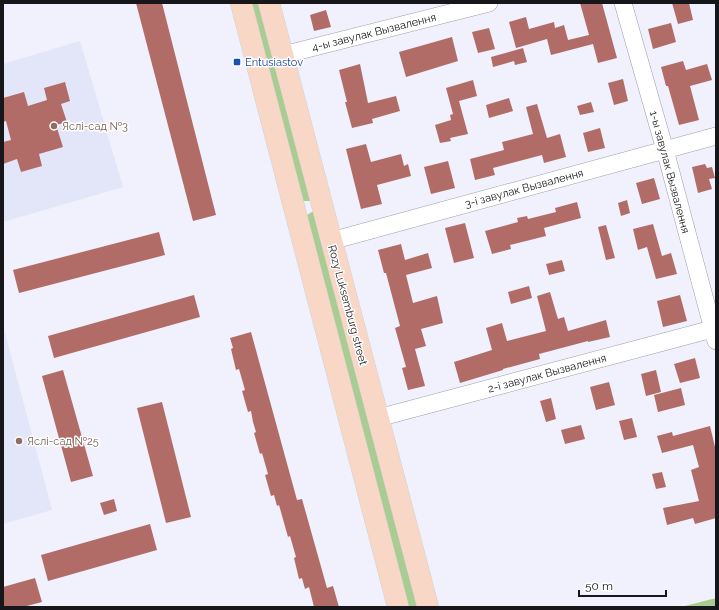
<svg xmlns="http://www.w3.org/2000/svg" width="719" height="610" viewBox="0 0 719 610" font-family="Raleway,sans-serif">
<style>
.built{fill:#e3e5f8}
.green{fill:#a9cc92}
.building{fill:#b26c67}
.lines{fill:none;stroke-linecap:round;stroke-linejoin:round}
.minor-casing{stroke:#9e9fab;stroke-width:18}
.major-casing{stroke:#d1d1d1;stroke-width:22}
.minor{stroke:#fff;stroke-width:17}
.major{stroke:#f8d7c7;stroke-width:21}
.transit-dot{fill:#1a4fb4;stroke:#fff;stroke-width:1.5}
.education-dot{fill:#8d6e63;stroke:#fff;stroke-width:1.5}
.labels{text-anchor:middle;stroke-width:3;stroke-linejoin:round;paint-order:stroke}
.street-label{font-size:11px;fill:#17171b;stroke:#fff}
.transit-label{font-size:11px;fill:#164399;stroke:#fff;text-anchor:start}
.education-label{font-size:11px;fill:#785e54;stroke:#fff;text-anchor:start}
</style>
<rect width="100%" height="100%" fill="#f0f1fd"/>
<path class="built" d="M80,41L123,187L3,222V64Z
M5,333L52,510L3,524V334Z"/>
<path class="green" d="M250,3H265L312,199L310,201H303Z
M312,212H315L419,607H404L307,215Z
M716,598V607H681Z"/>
<path class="building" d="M136,3H162L216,215L193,221Z
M580,3H602L617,58L598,63L593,44L551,55L547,39L516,48L509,22L526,17L529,29L554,22L555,28L564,25L568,40L589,35Z
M672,3H689L693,20L678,24Z
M326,10L331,27L314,31L310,15Z
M671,23L676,42L653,49L648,29Z
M489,28L495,49L478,53L472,32Z
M452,37L458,61L406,77L399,52Z
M523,48L527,62L515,65L514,61L493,67L491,57Z
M683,61L686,70L707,64L712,80L690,86L699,120L679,125L668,86H666L661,67Z
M360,64L368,103L396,96L400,111L372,119L373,123L352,128L345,102H347L339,70Z
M623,79L628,101L614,105L608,83Z
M473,80L477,96L459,101L468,134L450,138L451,141L440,143L435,125L451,120L450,115L453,114L446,88Z
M65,82L70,101L61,104L67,122L56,125L63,147L39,154L42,166L21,172L17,159L3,164V142L11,140L6,121L3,122V98L24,92L28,106L47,100L44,88Z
M509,98L513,111L489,118L486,105Z
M591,102L594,112L580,115L577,106Z
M537,104L547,138L560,134L566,157L544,163L542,155L493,168L495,175L475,180L470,159L504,150L502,142L533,134L526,107Z
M600,128L605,148L588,152L583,133Z
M366,144L371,162L401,154L404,166L408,164L411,176L377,185L382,204L361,209L346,149Z
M448,161L455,188L431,194L424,167Z
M705,164L707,168L712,167L715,178L709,179L712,189L698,193L692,167Z
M654,178L660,199L642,204L636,183Z
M627,200L630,213L621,216L618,203Z
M577,202L581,218L544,228L546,236L510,245L511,249L492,254L485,231L518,222L517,218L527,216L528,219L556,212L555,208Z
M465,223L474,258L454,263L445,228Z
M653,224L662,256L671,253L677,274L656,279L647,247L638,250L633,229Z
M606,225L615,258L606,260L598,227Z
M159,232L165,255L19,293L13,270Z
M401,244L405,260L428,253L432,268L406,275L413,303L437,296L443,323L421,329L426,346L415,349L425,386L408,390L402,368L406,367L395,328L400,326L386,273H384L378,250Z
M562,260L565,271L549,275L546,264Z
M529,286L532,298L511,304L508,292Z
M550,292L558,319L564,317L568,331L606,320L610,337L588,342V341L539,354L540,359L503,369V370L460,383L454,362L492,350L486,328L502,323L507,341L546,331L537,296Z
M194,295L200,317L54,358L48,336Z
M680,295L687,321L663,327L657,301Z
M251,332L297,500L302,499L327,588L333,586L339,607H314L309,587L305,589L302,578L299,579L294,558L296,557L290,536L288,537L279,505L277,506L274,495L271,496L265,475L268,474L262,453L260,454L254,433L256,432L253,422L251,411L248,412L242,391L245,390L239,369L236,370L231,349L233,348L230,338Z
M695,358L700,378L680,383L674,364Z
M63,370L93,476L71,482L42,376Z
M656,370L661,392L646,396L641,374Z
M609,382L615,405L596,410L590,387Z
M681,388L685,405L658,412L654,395Z
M551,398L556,419L546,422L540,401Z
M162,402L191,517L166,523L137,408Z
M632,418L637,437L624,440L619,421Z
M581,425L585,439L565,444L561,430Z
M710,426L716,451V518L695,524L693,518L667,525L663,508L699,501L691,470L699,467L693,445L662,453L657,436L672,432L673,436Z
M662,472L666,487L656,489L652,474Z
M114,499L117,511L104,515L100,503Z
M150,524L157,550L48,581L41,555Z
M35,578L42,602L23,607H3V587Z"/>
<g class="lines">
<defs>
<path id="minor" d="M623,3L665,150L716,341
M283,55L489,3
M331,241L716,136
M378,418L716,328"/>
<path id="major" d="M241,3L398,607
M269,3L428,607"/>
</defs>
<use href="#minor" class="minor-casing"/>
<use href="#major" class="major-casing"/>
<use href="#minor" class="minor"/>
<use href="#major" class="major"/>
</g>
<rect class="transit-dot" x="233" y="58" width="8" height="8" rx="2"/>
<g class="education-dot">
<circle cx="54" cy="126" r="4"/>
<circle cx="19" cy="441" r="4"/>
</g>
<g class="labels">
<g class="street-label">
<text transform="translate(374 32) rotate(-14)" y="4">4-ы завулак Вызвалення</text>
<text transform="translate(670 172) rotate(75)" y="4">1-ы завулак Вызвалення</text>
<text transform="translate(524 188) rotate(-15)" y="4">3-і завулак Вызвалення</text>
<text transform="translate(348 305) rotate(75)" y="4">Rozy Luksemburg street</text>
<text transform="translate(547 373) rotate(-15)" y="4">2-і завулак Вызвалення</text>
</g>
<g class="transit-label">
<text x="245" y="66">Entusiastov</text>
</g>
<g class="education-label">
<text x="62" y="130">Яслі-сад №3</text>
<text x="27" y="445">Яслі-сад №25</text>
</g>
</g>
<rect width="719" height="610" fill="none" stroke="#17171b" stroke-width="8"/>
<path d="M579 590v6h87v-6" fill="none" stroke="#17171b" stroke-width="2"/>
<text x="585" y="590" font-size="12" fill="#17171b" stroke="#ffffff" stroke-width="3" paint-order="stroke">50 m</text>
</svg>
